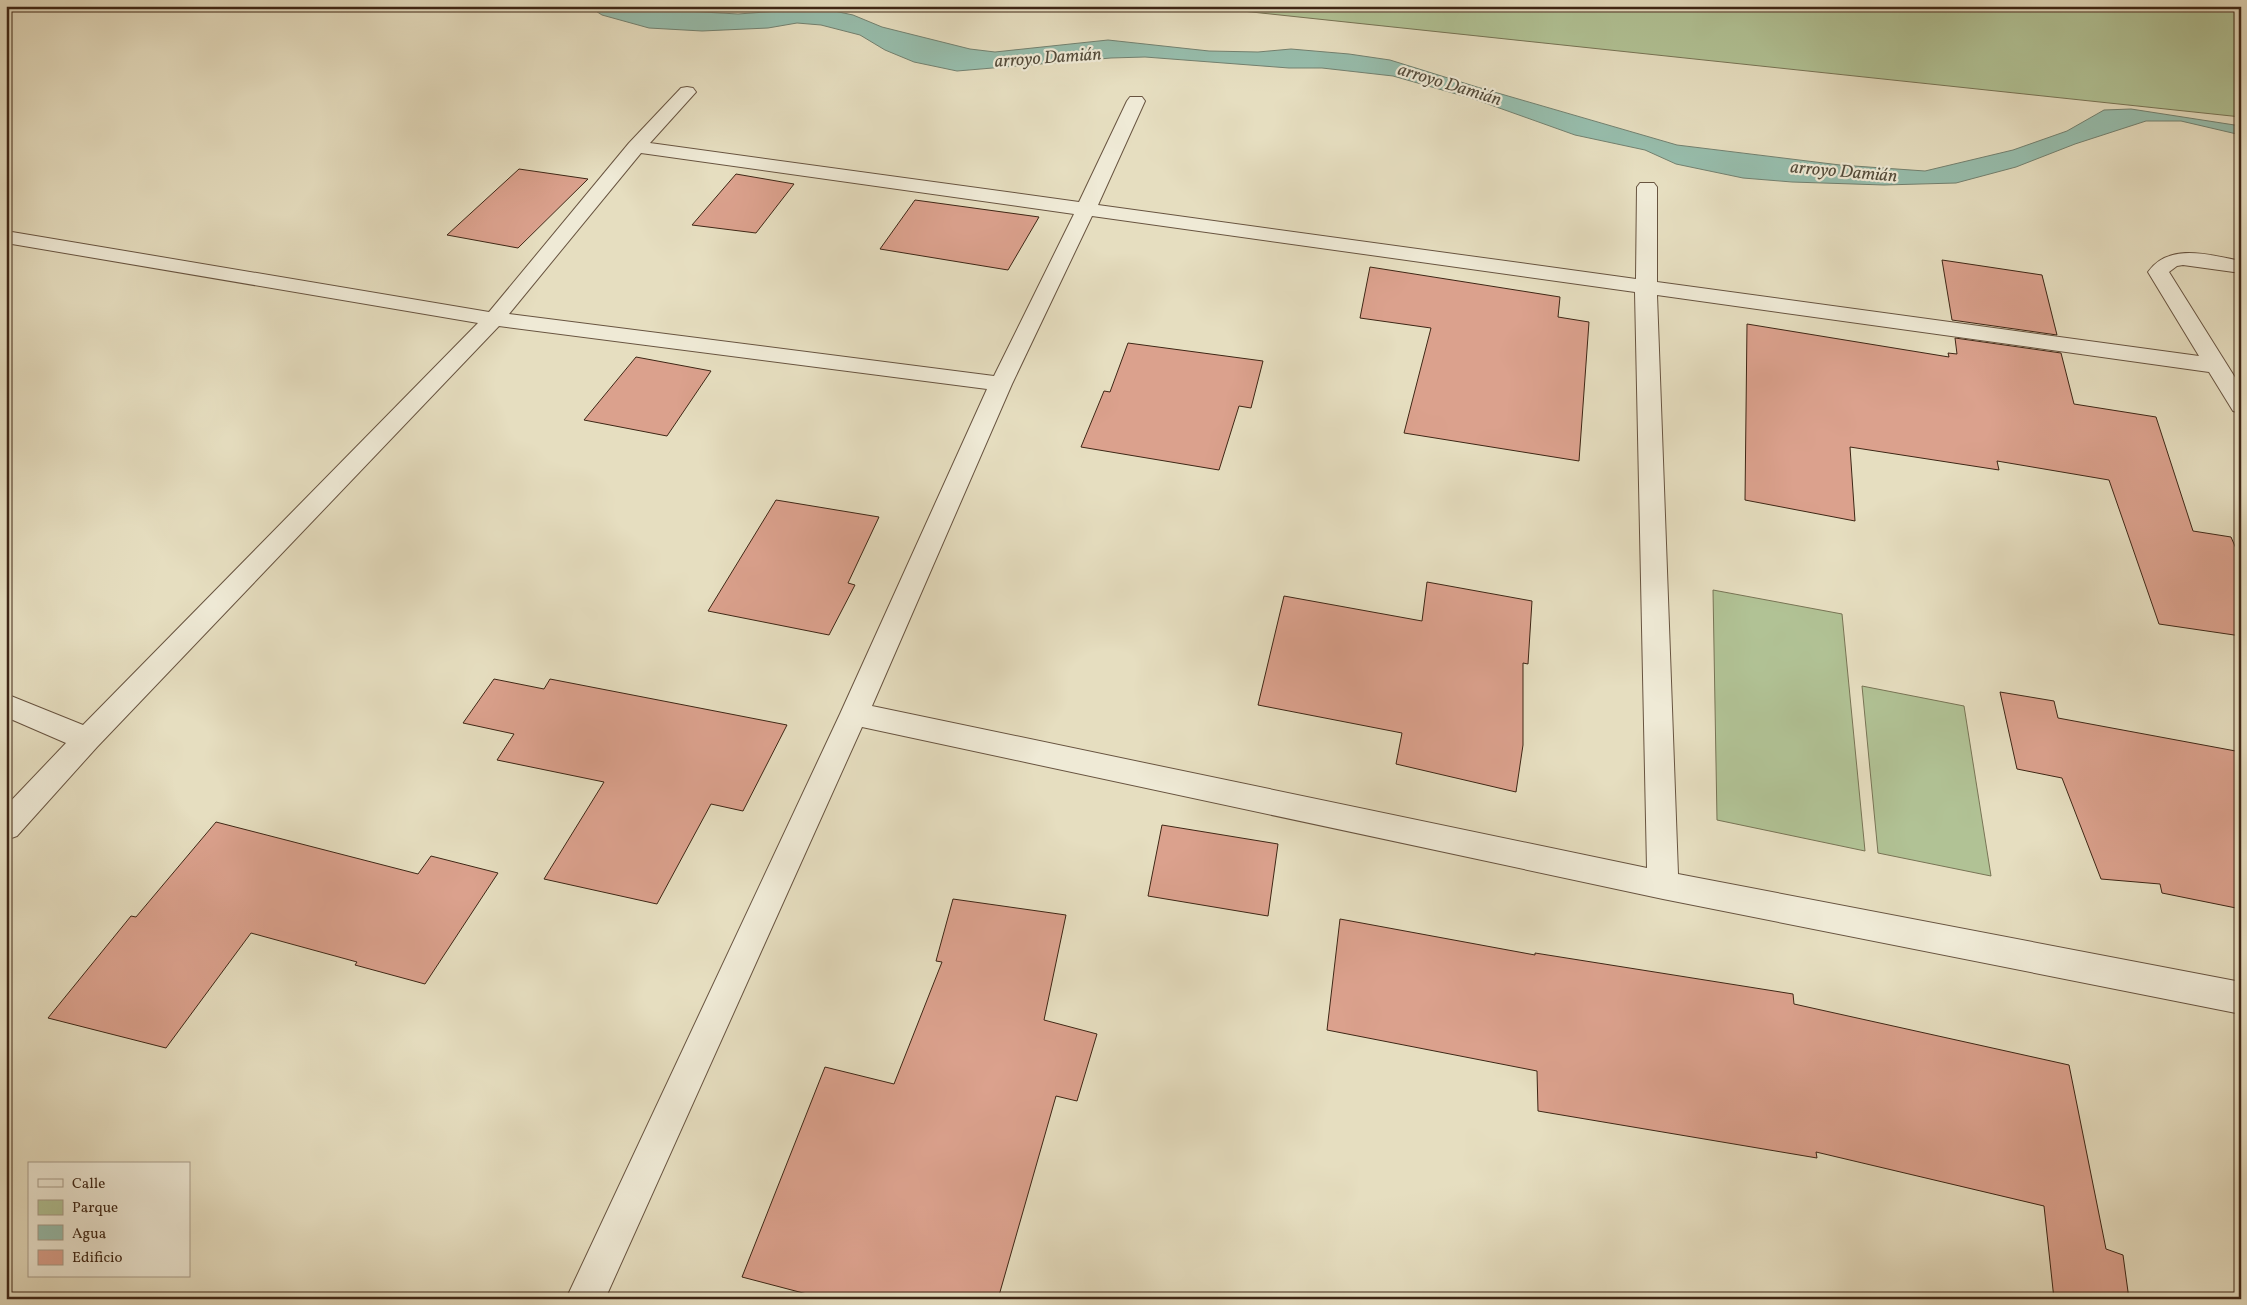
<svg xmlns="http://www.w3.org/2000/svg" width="2247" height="1305" viewBox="0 0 2247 1305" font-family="Vollkorn,serif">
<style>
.green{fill:#b1c295;stroke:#787455}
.water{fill:#97bdac;stroke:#738170}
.building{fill:#dba18d;stroke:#3e2615}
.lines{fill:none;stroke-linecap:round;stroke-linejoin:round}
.street-casing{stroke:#685440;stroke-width:2}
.street{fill:#efead6;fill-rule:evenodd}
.labels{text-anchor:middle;stroke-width:4.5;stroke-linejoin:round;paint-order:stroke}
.far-water-label{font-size:18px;font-style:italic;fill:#544c3b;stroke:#efead6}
</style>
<rect width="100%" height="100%" fill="#e6dec0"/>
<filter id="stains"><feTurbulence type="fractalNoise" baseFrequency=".004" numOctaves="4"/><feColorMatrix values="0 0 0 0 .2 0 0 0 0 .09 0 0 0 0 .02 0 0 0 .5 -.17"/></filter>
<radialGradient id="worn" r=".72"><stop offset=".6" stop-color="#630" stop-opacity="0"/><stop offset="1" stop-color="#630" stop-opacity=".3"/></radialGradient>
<path class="green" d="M1195,6H2241V117Z
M1713,590L1842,614L1865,851L1717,820Z
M1862,686L1964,706L1991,876L1878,853Z"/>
<path class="water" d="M588,6H649L668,10L738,14L820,8L853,15L882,27L970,49L995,52L1108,40L1209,51L1258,52L1291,49L1349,54L1390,60L1477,87L1677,145L1840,165L1925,171L2013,150L2067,131L2104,110L2131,109L2241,126V135L2181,121H2146L2075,144L2016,167L1956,183L1884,185L1792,182L1743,178L1676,164L1645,150L1575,135L1474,99L1393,76L1322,68H1289L1145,57L1111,58L957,71L914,62L885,50L860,35L821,25L797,23L768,28L702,31L649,28L602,15Z"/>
<path class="building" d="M519,169L588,179L518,248L447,235Z
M736,174L794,184L756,233L692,225Z
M915,200L1039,217L1008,270L880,249Z
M1942,260L2042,275L2057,335L1952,320Z
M1370,267L1560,297L1558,317L1589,322L1579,461L1404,433L1431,328L1360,318Z
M1747,324L1949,357L1948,353L1957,354L1955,338L2061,353L2074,404L2156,417L2193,531L2231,537L2241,560V636L2159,624L2109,480L1997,461L1999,470L1850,447L1855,521L1745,500Z
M1128,343L1263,361L1251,408L1239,406L1219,470L1081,447L1104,391L1110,392Z
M636,357L711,371L667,436L584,420Z
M776,500L879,517L848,583L855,585L829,635L708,611Z
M1427,582L1532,601L1528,664L1523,663V745L1516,792L1396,764L1402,733L1258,705L1284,596L1422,621Z
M494,679L544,689L550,679L787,725L743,811L711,804L657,904L544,879L604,782L497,760L514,734L463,723Z
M2000,692L2054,701L2058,718L2241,752V909L2162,893L2160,884L2101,879L2062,778L2017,769Z
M216,822L418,874L431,856L498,873L425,984L355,965L357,962L251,933L166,1048L48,1018L131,916L136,917Z
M1162,825L1278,844L1268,916L1148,896Z
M953,899L1066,915L1044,1020L1097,1034L1077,1101L1056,1096L998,1299H826L742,1277L825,1067L894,1084L942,962L936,961Z
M1340,919L1535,955V953L1793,994L1794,1004L2069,1065L2106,1249L2123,1255L2129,1299H2054L2044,1206L1816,1152L1817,1158L1538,1111L1537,1071L1327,1030Z"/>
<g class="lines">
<defs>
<path id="street" d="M687,87L693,88L696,92L650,143L1079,202L1127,101L1130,97H1142L1145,101L1098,205L1636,279L1637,187L1640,183H1654L1657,187V282L2199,356L2148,272C2169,242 2210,255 2241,261V273L2183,265L2177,266L2169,272L2241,387V413L2233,411L2209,372L1657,295L1678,874L2241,982V1014L1663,899L862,727L605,1299H566L840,714L987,389L499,326L97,747L17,836L6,840V806L66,743L6,717V694L83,725L478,323L6,243V231L489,312L629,143L681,88ZM641,153L1074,214L994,376L509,314ZM1092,216L1635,292L1647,868L872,706L1012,384Z"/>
</defs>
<use href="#street" class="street-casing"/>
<use href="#street" class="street"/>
</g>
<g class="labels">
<g class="far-water-label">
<text transform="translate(1048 57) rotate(-4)" y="6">arroyo Damián</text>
<text transform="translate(1450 84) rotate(17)" y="6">arroyo Damián</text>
<text transform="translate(1844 171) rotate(5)" y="6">arroyo Damián</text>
</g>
</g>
<rect width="2247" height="1305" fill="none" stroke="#e6dec0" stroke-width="25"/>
<rect x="8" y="8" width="2232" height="1290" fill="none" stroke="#3e2615" stroke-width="2.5"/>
<rect x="12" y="12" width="2222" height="1280" fill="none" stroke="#3e2615"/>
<rect x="28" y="1162" width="162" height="115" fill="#efead6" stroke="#a89c89"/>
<rect x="38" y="1179" width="25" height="8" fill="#efead6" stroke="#a89c89"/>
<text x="72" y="1188" font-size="15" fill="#3e2615">Calle</text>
<rect x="38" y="1200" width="25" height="15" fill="#b1c295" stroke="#a89c89"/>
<text x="72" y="1212" font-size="15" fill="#3e2615">Parque</text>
<rect x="38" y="1225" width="25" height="15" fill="#97bdac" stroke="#a89c89"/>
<text x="72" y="1238" font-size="15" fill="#3e2615">Agua</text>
<rect x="38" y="1250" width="25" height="15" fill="#dba18d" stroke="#a89c89"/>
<text x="72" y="1262" font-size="15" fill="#3e2615">Edificio</text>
<rect width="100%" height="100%" filter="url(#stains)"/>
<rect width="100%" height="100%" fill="url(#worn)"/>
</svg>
